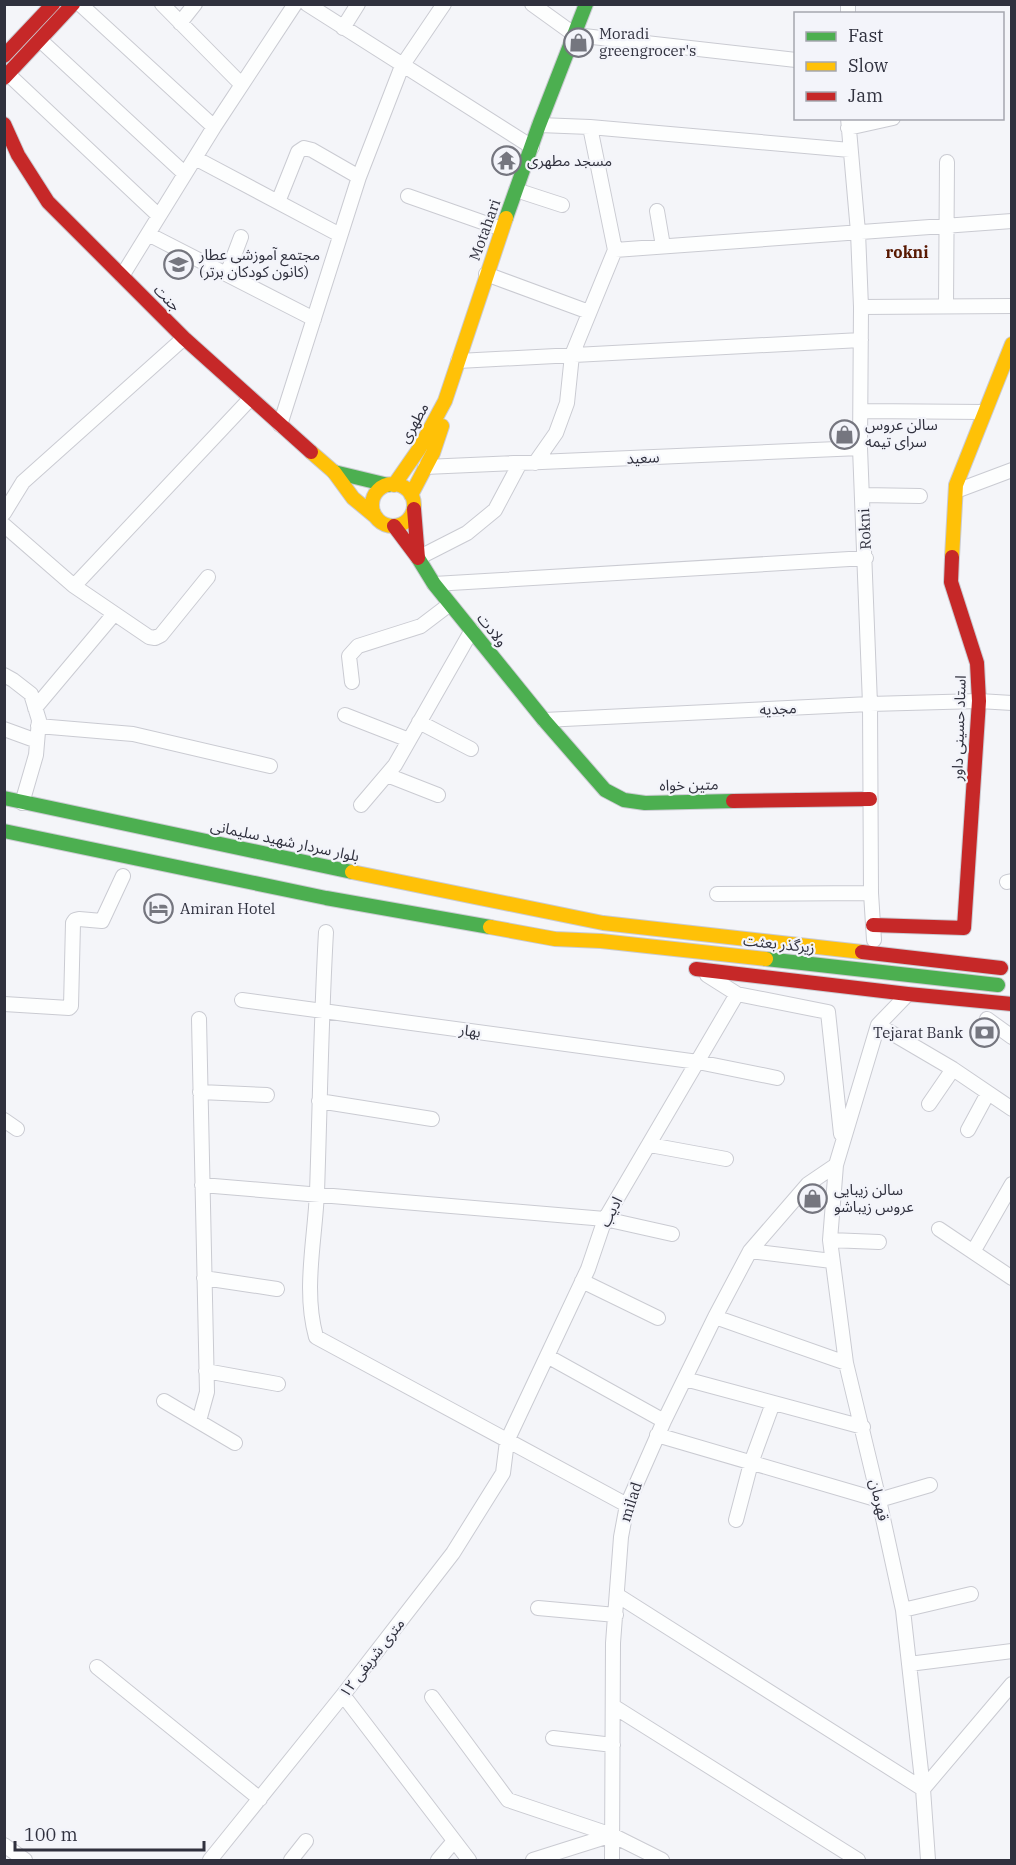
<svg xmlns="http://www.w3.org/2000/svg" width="1016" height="1865" viewBox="0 0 1016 1865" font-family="'IBM Plex Serif','Noto Sans Arabic',serif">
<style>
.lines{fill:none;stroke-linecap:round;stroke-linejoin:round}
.street-casing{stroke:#cacbd2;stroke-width:16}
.fast-casing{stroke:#cacbd2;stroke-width:16}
.slow-casing{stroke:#cacbd2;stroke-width:16}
.jam-casing{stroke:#cacbd2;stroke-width:16}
.street{stroke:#fdfefe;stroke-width:14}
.fast{stroke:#4caf50;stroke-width:14}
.slow{stroke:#ffc107;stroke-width:14}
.jam{stroke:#c62828;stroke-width:14}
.labels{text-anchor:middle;stroke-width:4.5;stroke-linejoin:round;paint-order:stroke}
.poi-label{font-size:15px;fill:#30313e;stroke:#f3f4fa;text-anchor:start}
.street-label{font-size:15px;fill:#30313e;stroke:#f3f4fa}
.neighbourhood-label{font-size:16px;font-weight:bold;fill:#581801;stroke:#f3f4fa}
</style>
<rect width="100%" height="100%" fill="#f4f5f9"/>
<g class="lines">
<defs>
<path id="street" d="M80,4L214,127
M162,4L241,84
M307,4L532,147
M532,4L575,35L796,60
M848,14V4
M180,23L195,4
M343,28L358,4
M40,40L185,174
M8,74L159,216
M848,118L858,232L861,307L860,448L870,704L871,893L874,940
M590,127L850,150
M848,128L893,118
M195,158L340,235
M516,190L562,205
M408,196L502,229
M278,202L298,152L304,148L312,150L359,177
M657,211L663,246
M148,234L314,319
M615,250L1012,221
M227,274L241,237
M486,274L589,312
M122,276L214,127L295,4
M946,306L947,162
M861,307L1012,306
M458,361L861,340
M862,411L984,412
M280,425L359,177L402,66L444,4
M535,463L556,433L567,403L572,355L615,250L590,127L539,125
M425,467L860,448
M956,491L1012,470
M863,495L920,496
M4,513L23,482L184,338
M4,525L74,586L149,637L155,638L161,635L208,577
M418,558L467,533L495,510L520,463
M434,584L866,558
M74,586L250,399
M4,675L13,680L31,694L39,720L36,755L22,803
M352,682L349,656L358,646L421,626L450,604
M35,708L114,614
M345,715L409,740
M544,720L870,704L979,701L1012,703
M419,722L471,749
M38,726L133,734L270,766
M4,729L37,741
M387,775L438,795
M361,805L395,765L472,630
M1007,882L1012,881
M717,894L871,893
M326,932C321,1019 320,1106 317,1192C315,1240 303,1290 316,1337L627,1505
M707,975L737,994L828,1012L841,1134
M908,994L878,1025L836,1165L830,1240L846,1363L879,1500L903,1610L923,1789L928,1860
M242,1000L698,1062L777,1078
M4,1004L69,1008L71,1006L73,923L75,920L79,919L102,921L123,876
M199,1019L207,1392L199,1421
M987,1019L1012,1037
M878,1025L953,1069L1012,1109
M200,1092L267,1095
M319,1101L432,1119
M929,1104L953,1069
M4,1120L17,1129
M968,1130L988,1093
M650,1145L726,1159
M202,1185L605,1219L672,1234
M939,1229L1012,1278
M830,1240L879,1242
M750,1251L832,1261
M973,1252L1012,1184
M204,1278L277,1289
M582,1281L658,1318
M715,1317L846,1363
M547,1356L664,1421
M206,1371L278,1384
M685,1379L863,1427
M164,1401L235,1443
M657,1435L879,1500L930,1485
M736,1520L751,1463L773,1403
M617,1595L923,1789L1012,1684
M538,1608L616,1615
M903,1610L971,1594
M909,1664L1012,1651
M97,1667L260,1799
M343,1695L469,1860
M432,1697L508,1800L612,1835L662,1860
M613,1706L858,1860
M553,1738L613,1745
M4,1845L25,1860
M210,1860L343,1695L453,1553L503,1473L507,1441L588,1269L605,1219L737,994
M291,1860L306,1841
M438,1860L454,1841
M533,1860L612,1835
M612,1860L613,1643L621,1537L627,1505L664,1421L715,1317L750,1251L808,1184L836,1165"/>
<path id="fast" d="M506,218L539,125L586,4
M334,472L388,485
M418,558L434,584L544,720L605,790L624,800L645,803L733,801
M4,798L352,872
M4,831L326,898L490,927
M766,959L998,985"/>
<path id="slow" d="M311,452L334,472L353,498L376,517
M372 505a21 21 0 1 1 42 0a21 21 0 1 1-42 0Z
M394,485L419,449L445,401L506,218
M411,495L433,453L442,426
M952,557L956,485L1012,344
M352,872L603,923L862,952
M490,927L555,939L601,941L766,959"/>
<path id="jam" d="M4,56L53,4
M4,78L73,4
M4,124L18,155L48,202L184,338L311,452
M394,526L418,558L414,509
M733,801L870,799
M873,925L964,928L979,701L977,663L951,582L952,557
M862,952L1001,968
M696,969L908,994L1012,1004"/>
</defs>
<use href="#street" class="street-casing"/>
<use href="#fast" class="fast-casing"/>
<use href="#slow" class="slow-casing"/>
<use href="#jam" class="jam-casing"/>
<use href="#street" class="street"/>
<use href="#fast" class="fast"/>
<use href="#slow" class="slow"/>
<use href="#jam" class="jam"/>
</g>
<defs>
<symbol id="shop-ring" viewBox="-11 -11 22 22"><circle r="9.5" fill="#f3f4fa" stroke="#75767f" stroke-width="1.5"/><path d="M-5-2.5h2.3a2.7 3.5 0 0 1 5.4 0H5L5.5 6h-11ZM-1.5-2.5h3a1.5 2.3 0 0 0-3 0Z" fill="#75767f"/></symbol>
<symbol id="temple-ring" viewBox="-11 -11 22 22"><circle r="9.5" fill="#f3f4fa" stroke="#75767f" stroke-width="1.5"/><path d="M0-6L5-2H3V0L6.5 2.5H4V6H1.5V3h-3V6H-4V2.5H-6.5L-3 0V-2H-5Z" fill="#75767f"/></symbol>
<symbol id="school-ring" viewBox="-11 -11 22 22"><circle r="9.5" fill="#f3f4fa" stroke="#75767f" stroke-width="1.5"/><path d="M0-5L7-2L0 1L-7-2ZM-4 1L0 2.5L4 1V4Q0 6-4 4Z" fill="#75767f"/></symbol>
<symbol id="hotel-ring" viewBox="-11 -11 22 22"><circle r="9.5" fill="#f3f4fa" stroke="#75767f" stroke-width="1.5"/><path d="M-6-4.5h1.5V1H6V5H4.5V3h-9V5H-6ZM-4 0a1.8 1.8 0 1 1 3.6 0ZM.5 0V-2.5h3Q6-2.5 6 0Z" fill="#75767f"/></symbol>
<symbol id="bank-ring" viewBox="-11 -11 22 22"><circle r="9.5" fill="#f3f4fa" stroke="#75767f" stroke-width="1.5"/><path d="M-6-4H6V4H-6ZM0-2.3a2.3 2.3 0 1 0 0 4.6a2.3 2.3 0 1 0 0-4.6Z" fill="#75767f"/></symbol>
</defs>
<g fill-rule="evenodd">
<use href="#shop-ring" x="562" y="26" width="33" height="33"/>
<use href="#temple-ring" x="490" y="144" width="33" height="33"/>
<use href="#school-ring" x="162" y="248" width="33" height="33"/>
<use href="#shop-ring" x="828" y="418" width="33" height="33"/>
<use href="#hotel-ring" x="142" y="892" width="33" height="33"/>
<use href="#bank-ring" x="968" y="1016" width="33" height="33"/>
<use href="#shop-ring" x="796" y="1182" width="33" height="33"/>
</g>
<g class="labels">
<g class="poi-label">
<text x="599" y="39">Moradi<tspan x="599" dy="17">greengrocer's</tspan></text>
<text x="527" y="166">مسجد مطهری</text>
<text x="199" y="260">مجتمع آموزشی عطار<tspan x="199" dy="17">(کانون کودکان برتر)</tspan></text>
<text x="865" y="430">سالن عروس<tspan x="865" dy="17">سرای تیمه</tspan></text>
<text x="180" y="914">Amiran Hotel</text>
<text x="963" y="1038" text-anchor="end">Tejarat Bank</text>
<text x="834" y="1195">سالن زیبایی<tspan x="834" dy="17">عروس زیباشو</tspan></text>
</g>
<g class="street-label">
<text transform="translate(485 230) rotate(-70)" y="5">Motahari</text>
<text transform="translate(167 298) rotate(45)" y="5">جنت</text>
<text transform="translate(414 423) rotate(-60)" y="5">مطهری</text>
<text transform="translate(643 458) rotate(-3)" y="5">سعید</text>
<text transform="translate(865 529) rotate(-93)" y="5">Rokni</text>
<text transform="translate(492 630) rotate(51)" y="5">ولادت</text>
<text transform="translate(778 709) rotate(-3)" y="5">مجدیه</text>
<text transform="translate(959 728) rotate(-88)" y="5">استاد حسینی داور</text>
<text transform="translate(689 785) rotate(-1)" y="5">متین خواه</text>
<text transform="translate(285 841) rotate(12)" y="5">بلوار سردار شهید سلیمانی</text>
<text transform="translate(779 944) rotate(6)" y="5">زیرگذر بعثت</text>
<text transform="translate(470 1031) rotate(8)" y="5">بهار</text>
<text transform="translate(611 1212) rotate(-63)" y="5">ادیب</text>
<text transform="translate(879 1500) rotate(77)" y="5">قهرمان</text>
<text transform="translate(631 1502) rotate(-72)" y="5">milad</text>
<text transform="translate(372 1658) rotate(-52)" y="5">۱۲ متری شریفی</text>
</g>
<g class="neighbourhood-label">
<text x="907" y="258">rokni</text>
</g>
</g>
<rect width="1016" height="1865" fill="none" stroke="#30313e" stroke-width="12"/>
<rect x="794" y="12" width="210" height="108" fill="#f3f4fa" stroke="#a5a6af" stroke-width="1.5"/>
<rect x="806" y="32" width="30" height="9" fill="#4caf50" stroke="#a5a6af" stroke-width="1.5"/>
<text x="848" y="42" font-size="18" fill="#30313e">Fast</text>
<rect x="806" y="62" width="30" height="9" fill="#ffc107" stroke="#a5a6af" stroke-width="1.5"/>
<text x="848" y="72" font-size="18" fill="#30313e">Slow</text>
<rect x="806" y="92" width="30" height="9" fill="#c62828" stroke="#a5a6af" stroke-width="1.5"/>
<text x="848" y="102" font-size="18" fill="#30313e">Jam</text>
<path d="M15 1841v9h189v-9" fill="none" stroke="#30313e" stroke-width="3"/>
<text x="24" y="1841" font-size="18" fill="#30313e" stroke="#f3f4fa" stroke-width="4.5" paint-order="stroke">100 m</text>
</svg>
